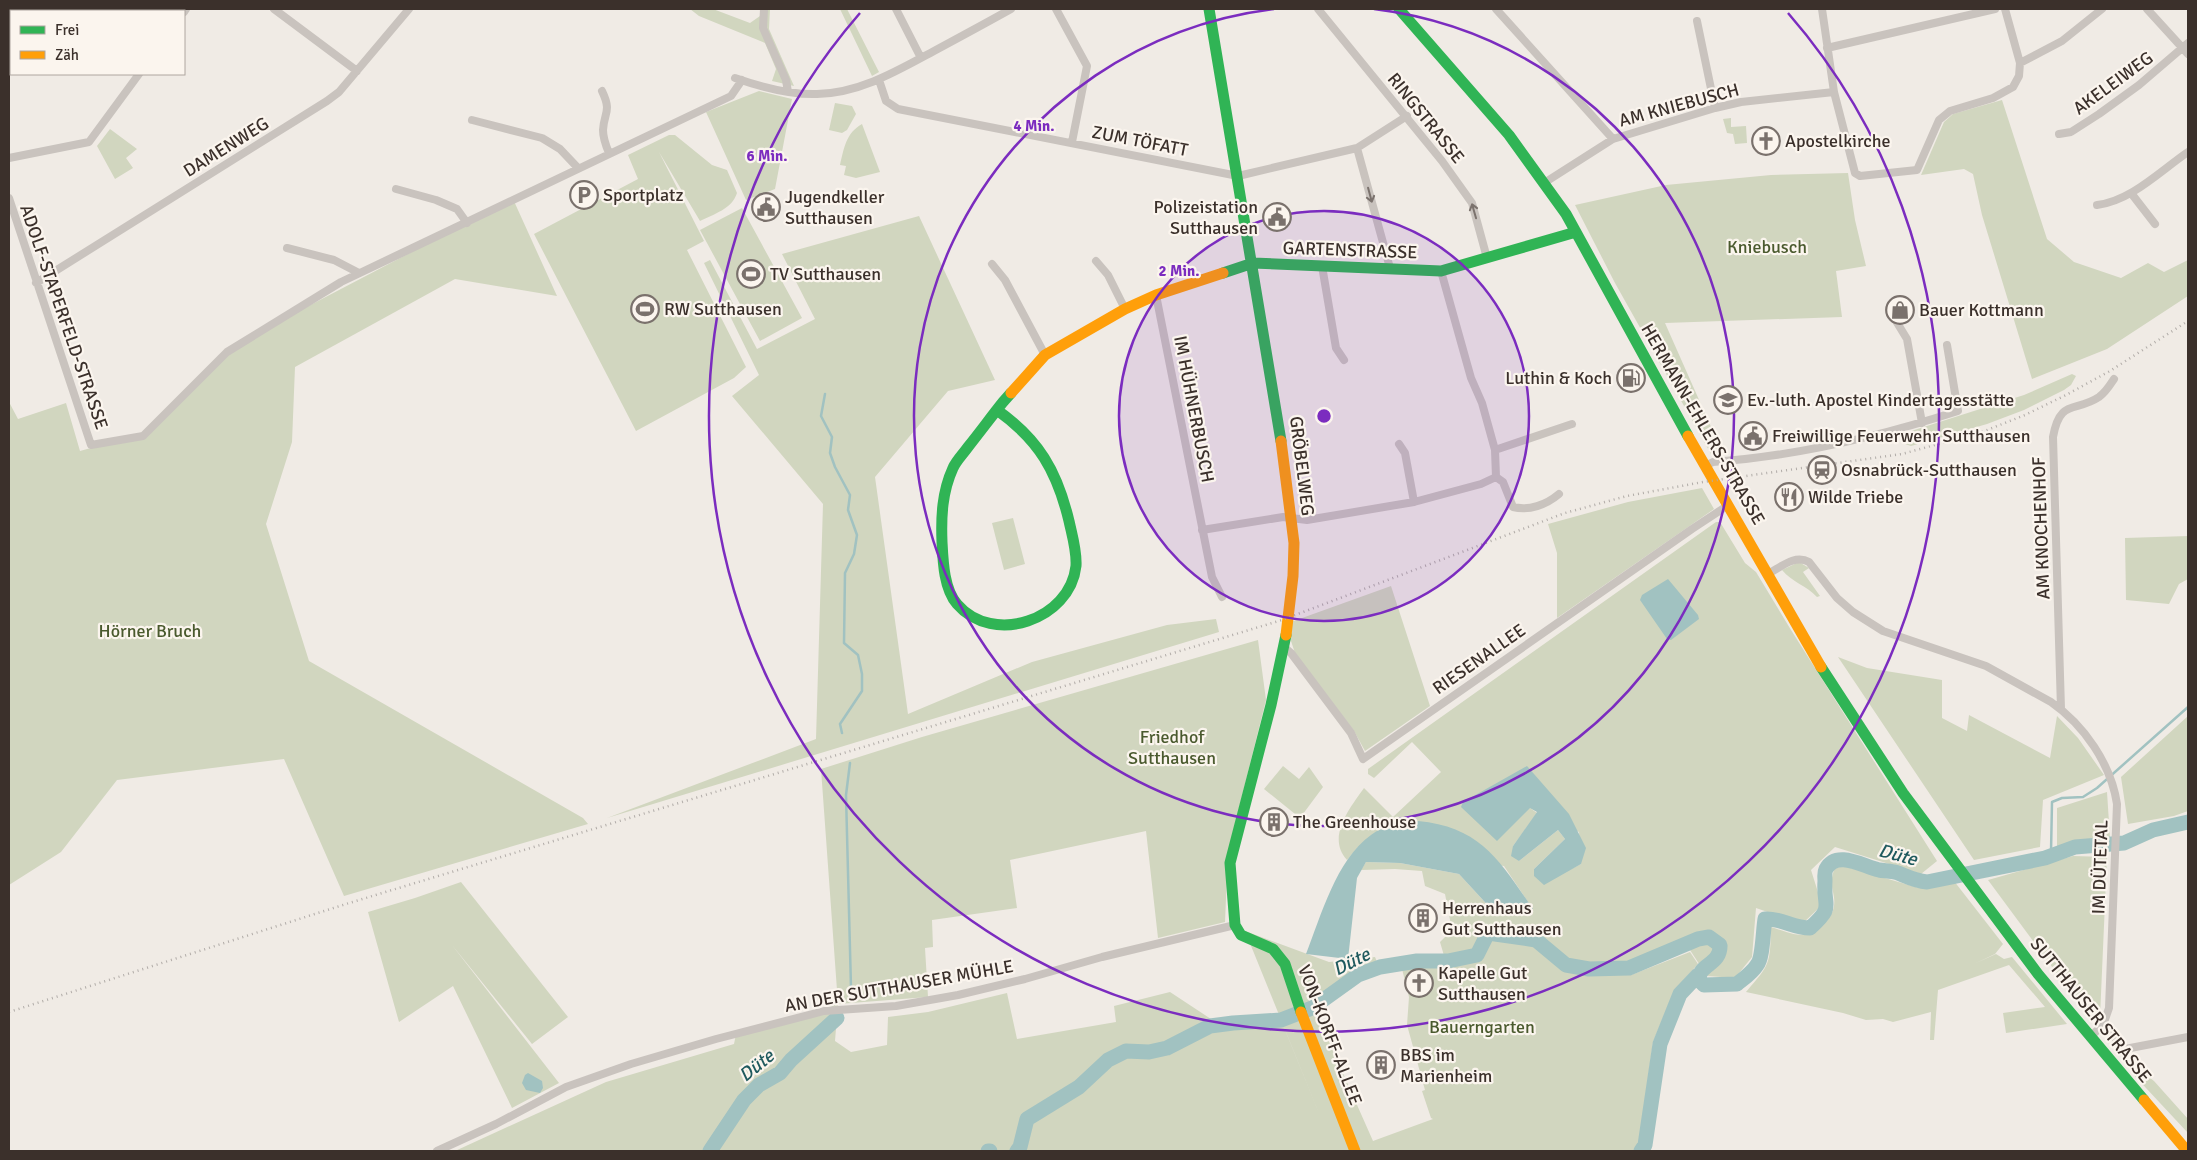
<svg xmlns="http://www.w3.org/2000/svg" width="2197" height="1160" viewBox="0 0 2197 1160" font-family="Signika,sans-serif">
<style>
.green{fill:#d1d6bf;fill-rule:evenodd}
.water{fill:#a1c2c1}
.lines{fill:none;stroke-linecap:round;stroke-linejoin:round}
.stream{stroke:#a1c2c1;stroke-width:2.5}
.river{stroke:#a1c2c1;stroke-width:15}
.street{stroke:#c9c3be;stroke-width:8}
.fast{stroke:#30b455;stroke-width:11}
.slow{stroke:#ff9f0a;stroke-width:11}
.rail{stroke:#b1aca8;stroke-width:2.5;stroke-dasharray:1 4;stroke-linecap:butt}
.oneway{stroke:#7b726d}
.ring{fill:none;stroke:#7b2cbf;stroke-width:2.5}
.labels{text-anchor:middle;stroke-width:4.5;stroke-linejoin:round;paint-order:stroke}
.street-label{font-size:18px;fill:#3b302b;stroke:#fbf5ee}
.poi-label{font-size:18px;fill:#3b302b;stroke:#fbf5ee;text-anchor:start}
.park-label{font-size:18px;fill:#4a5a2e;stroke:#fbf5ee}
.water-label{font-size:19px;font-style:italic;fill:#1f5a5e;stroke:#fbf5ee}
.centre{fill:#7b2cbf;stroke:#fbf5ee;stroke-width:2.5}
.ring-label{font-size:15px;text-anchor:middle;font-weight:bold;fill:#7b2cbf;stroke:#fbf5ee;stroke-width:4.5;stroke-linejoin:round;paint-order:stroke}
</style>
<rect width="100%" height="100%" fill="#f0ebe5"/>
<path class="green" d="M690,9H713L750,23L760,16V9H770L769,29L794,86L772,81L776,69L765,43L699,16Z
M840,9H847L879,72L872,76Z
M759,91L792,99L775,189L746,200L706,112Z
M2002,100L2047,239L2074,262L2121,278L2148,263L2164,272L2188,260V296L2107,349L2032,379L1982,215L1973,174L1964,169L1921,175L1944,122L1953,114Z
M835,103L852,106L856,114L847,130L842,133L829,130Z
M1731,118V127L1746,126L1747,143L1735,144L1733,134L1727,133L1723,119Z
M862,124L880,172L856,178L844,175L846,166L840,165C844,148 846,133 862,124Z
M110,129L137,149L126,158L133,168L115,179L97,146Z
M669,135H675L712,165L727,170L737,193C732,209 714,214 700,221L659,152L704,241L687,250L746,367L734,378L636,431L534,234L638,179L628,155Z
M1848,173L1855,220L1866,266L1836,271L1842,317L1665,323L1723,454H1711L1615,283L1575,205L1666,185L1771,175Z
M513,199L557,296L455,279L295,367L292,442L266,524L309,661L583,818L588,824L344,896L284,759L117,780L61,852L9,885V402L18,419L66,403L80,451L152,431L228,348Z
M742,208L802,318L760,341L700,230Z
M919,216L995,380L948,391L875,477L908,714L1032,662L1167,625L1216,619L1219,632L607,818L816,739L823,504L732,396L759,375L704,263L710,260L757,349L815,319L782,254Z
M2072,374L2076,376L2071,385L2064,390L2024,410L1987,424L1911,446L1902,443L1905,433L2024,395Z
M1702,488L1714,509L1557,618V553L1548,524L1628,502Z
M1013,518L1025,564L1004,570L992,523Z
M1716,522H1720L1745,563L1756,572L1791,630L1937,861L1921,874L1835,847L1811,870L1822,905L1802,924L1756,908L1752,957L1735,978L1707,976L1690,950L1641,963L1591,966L1567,963L1537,939L1488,932L1475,954L1445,959L1440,942L1452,930L1445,894L1425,886L1422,871L1395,869L1361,870L1366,862L1400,863L1459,874L1494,912L1532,908L1504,866L1358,847L1347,860C1326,837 1350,808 1364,788L1393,817L1441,772L1412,742L1374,778L1368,774V769ZM1530,808L1579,832L1581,864L1563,873L1534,869L1565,839L1558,830L1519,861L1513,846L1537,813Z
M2188,536V579L2179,584L2169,604L2126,600L2125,538Z
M1799,562L1809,568L1803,572L1820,596L1817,597C1807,586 1792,582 1782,570Z
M1391,586L1430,706L1365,751L1354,731L1295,653L1289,635L1291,622Z
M1258,640L1266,700L1228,852L1225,922L1158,938L1146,831L1010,860L1017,908L932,920L933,947L925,948L928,997L838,1004L835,1041L851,1052L887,1045L888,1017L928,1012L1007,993L1017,1039L1116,1022L1114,1006L1170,992L1214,1021L1213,1033L1233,1023L1281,1020L1329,1138L1245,931L1329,962L1375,957L1380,969L1315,1010L1373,1141L1433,1119L1431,1118L1422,1091L1425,1090L1407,1025L1409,997L1401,965L1417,962H1448L1479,956L1490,936L1535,942L1565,967L1589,971L1588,974L1631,975L1690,952L1698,964L1674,991L1653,1042L1639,1143L1634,1151H455L606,1082L734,1044L736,1034L838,1004L821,769L922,737Z
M1838,657L1867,668L1942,680V718L1967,731L1969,715L2050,758L2057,716L2078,738L2104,775L2043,800L2040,847L1974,860Z
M2188,716V811L2174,816L2128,824L2121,777Z
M1283,766L1299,779L1309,767L1323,787L1300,818L1264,789Z
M2107,792L2110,838L2073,841L2057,847V808Z
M2073,856L2107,857L2100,1017L2092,1021L1988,880Z
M1844,866L1919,888L1954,881L2003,944L1995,954L1976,963L1996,954L2004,959L2012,957L2067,1024L2006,1033L2003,1013L2045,1007L2009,965L1938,990L1934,1040H1930L1931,1012L1893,1022L1883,1019L1866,1020L1843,1013L1746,992C1770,964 1770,965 1771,927C1794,934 1802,941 1822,925C1827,920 1833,914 1834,906C1836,891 1827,886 1835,868Z
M461,882L568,1017L532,1044L452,945L559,1083L512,1108L453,986L399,1022L368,912L415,898Z
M2127,1060L2154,1081L2188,1119V1133L2132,1073Z"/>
<path class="water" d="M1668,579L1698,615L1699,619L1671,640L1667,639L1640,600L1642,595Z
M1527,766L1569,814L1586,848L1581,864L1544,885L1534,876V869L1565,839L1558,830L1519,861L1511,856L1513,846L1537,812L1530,808L1497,841L1461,807L1463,802Z
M1418,821C1481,827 1500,861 1533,909L1494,912L1459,874L1400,863L1366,862L1357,878L1348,959L1306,954C1321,916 1336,860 1371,835C1384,825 1402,823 1418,821Z
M528,1073L542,1081L543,1088L540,1093L526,1090L522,1083L525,1075Z"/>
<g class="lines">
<path class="stream" d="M825,394L821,416L832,437L830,453L835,467L850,495L848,510L857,535L854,554L845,573L844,643L858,655L862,674V691L840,724L842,733
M850,763L846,795L851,988
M2045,858L2051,852L2052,802L2062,798L2083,797L2097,788L2188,707"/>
<path class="river" d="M710,1151L744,1100L759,1085L780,1073L791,1060L837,1018
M988,1151H990
M1017,1151L1020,1147L1027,1119L1079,1087L1108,1060L1126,1051L1149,1052L1167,1048L1210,1026L1233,1023L1281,1020L1312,1008L1358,975L1380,967L1417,961H1448L1477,955L1488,933L1536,940L1566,965L1589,969L1629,968L1698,939L1709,937L1720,945C1721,965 1698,964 1699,980L1704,985L1737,984C1743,979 1752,973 1757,965C1763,958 1763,930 1765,919C1781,918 1793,928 1810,928C1835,905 1823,909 1825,881C1825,877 1824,873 1826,869C1837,849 1864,867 1879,870C1885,871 1892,871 1898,873C1908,877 1916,881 1927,882L2045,858L2075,847L2124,843L2153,830L2188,822
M1641,1151L1645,1145L1660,1044L1680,994L1698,975"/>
<path class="street" d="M274,9L357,71
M764,9L763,28L786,80L788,92
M896,9L921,58
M1056,9L1087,66L1072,142
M1318,9L1442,161L1472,203L1487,258
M1496,9L1613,139
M1822,9L1834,92L1855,173L1860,176L1917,170L1939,120L1950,111L1993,98L2013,87L2019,76L2020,63L2005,9
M2147,9L2188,54
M37,11L39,9
M184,12L186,9
M1697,21L1715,108
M1827,48L1995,9
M9,49L11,46
M2020,63L2062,41L2102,9
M735,78C761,87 789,95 817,94C860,93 897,71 934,51C960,37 986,23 1011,9
M879,80L886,101L898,109L1238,176L1357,148L1407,116
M602,91C612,112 604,112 603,130C603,138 606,146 609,153
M472,120L542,138L560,149L578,168
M2059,134L2071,132L2099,114L2139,85L2188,43
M1357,148L1390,268
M9,158L89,142L139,74
M1544,183L1613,139L1715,108L1741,102L1834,92
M396,189L436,200L457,209L467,223
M2131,193L2155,224
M9,198L91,445L143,436L227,352L341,282L731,96L742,80
M2097,205C2131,201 2160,171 2188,152
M287,248L334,260L359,273
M1096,261L1108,275L1125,309
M992,264L1005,280L1045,355
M1322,266L1336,348L1344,360
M36,283L327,101L339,92L409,9
M1156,295L1212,577L1222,597
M1896,321L1907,339L1922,423
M1399,444L1405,453L1414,502
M1495,450L1572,424
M1705,466L1713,462C1797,456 1878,437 1958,411L1947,345
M1496,477L1503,482L1513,507C1529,511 1546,505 1559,494
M1202,530L1283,517L1307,520L1414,502L1481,484L1496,477L1495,450L1482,403L1471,378L1441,271
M1768,574C1781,567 1795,554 1809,562L1837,598L1853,612L1883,631L1986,666L2051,702C2084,725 2111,764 2117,804L2109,1008L2103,1025L2090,1037
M1284,647L1291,653L1351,733L1363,759L1692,529L1727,506
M2061,709L2053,437C2060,398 2075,413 2099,397C2106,392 2110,385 2114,379
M2103,1025L2125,1049L2188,1037
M437,1151L496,1124L566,1087L631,1064L716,1039L824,1011L896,1006L958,995L1025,979L1102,957L1235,925"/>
<path class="fast" d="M1209,9L1281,441
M1399,9L1509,135L1566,214L1688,436
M1223,273L1253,263L1441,271L1576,232
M997,410C1039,440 1057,471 1069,521C1072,535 1077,551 1076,566C1070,620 993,646 957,604C944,589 943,562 942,542C941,517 942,492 953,468C956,461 963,454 968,447C980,432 991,417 1003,402L1011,393
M1286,635L1271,705L1230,863L1235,925L1241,935L1273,949L1285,964L1301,1012
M1821,667L1903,793L2038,974L2144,1100"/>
<path class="slow" d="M1011,393L1045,355L1125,309L1156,295L1223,273
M1688,436L1821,667
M1281,441L1294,543L1293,576L1286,635
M1301,1012L1355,1151
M2144,1100L2187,1151"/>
<path class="rail" d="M9,1012L346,904L1282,620L1565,513L1627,496L1703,482L1902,454L1982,432L2025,415L2066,395L2110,371L2188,321"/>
</g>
<defs><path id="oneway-shaft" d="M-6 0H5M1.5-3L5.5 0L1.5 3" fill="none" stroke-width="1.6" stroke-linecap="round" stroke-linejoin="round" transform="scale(1.25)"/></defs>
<g class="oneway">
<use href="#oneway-shaft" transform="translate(1370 195) rotate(75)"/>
<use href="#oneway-shaft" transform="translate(1474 211) rotate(-106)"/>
</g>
<circle cx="1324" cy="416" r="205" fill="#7b2cbf" fill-opacity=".12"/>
<g class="ring">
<circle cx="1324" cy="416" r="205"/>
<path d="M1374 9A410 410 0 1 1 1274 9"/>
<path d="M1788 13A615 615 0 1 1 860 13"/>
</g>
<defs>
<symbol id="church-ring" viewBox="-11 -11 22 22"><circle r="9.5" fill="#fbf5ee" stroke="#7a716c" stroke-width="1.5"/><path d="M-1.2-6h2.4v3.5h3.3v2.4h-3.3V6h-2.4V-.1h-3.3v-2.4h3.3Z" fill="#7a716c"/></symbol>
<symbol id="parking-ring" viewBox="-11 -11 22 22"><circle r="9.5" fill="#fbf5ee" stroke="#7a716c" stroke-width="1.5"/><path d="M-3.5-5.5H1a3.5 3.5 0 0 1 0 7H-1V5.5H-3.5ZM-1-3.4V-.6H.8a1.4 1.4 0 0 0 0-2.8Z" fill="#7a716c"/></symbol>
<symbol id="civic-ring" viewBox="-11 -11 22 22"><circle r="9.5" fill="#fbf5ee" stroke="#7a716c" stroke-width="1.5"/><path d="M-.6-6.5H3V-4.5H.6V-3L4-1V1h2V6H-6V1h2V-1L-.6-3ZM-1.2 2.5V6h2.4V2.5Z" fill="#7a716c"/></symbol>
<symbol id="stadium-ring" viewBox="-11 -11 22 22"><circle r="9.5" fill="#fbf5ee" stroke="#7a716c" stroke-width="1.5"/><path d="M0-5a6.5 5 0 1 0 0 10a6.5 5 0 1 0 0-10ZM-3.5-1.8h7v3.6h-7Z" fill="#7a716c"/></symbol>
<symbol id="shop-ring" viewBox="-11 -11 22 22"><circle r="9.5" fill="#fbf5ee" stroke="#7a716c" stroke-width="1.5"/><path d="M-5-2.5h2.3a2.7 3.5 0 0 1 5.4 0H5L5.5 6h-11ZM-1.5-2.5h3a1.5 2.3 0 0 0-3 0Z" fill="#7a716c"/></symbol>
<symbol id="fuel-ring" viewBox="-11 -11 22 22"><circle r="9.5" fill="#fbf5ee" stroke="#7a716c" stroke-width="1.5"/><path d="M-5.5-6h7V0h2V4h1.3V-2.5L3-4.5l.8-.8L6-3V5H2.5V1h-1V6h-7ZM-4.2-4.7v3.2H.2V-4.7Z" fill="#7a716c"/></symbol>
<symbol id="school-ring" viewBox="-11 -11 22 22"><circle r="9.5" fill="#fbf5ee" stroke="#7a716c" stroke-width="1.5"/><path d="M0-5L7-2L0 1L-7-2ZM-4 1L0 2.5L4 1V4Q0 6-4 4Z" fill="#7a716c"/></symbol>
<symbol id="station-ring" viewBox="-11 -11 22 22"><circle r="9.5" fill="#fbf5ee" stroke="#7a716c" stroke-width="1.5"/><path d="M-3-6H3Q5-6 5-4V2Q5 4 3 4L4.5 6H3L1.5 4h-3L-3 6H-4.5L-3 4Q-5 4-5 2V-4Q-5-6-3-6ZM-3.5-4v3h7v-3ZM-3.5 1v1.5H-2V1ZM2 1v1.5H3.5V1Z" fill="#7a716c"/></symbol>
<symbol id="restaurant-ring" viewBox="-11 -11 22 22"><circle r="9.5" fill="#fbf5ee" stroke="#7a716c" stroke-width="1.5"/><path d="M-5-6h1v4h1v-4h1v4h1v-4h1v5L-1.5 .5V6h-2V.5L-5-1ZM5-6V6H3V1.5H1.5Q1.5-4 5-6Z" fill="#7a716c"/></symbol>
<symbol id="building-ring" viewBox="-11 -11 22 22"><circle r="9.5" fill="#fbf5ee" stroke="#7a716c" stroke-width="1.5"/><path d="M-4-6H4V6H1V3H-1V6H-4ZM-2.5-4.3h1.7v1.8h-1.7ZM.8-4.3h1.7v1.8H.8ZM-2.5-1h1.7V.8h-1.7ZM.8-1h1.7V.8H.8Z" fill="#7a716c"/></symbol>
</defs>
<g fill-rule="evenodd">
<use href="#church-ring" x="1750" y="125" width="32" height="32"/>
<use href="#parking-ring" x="568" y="179" width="32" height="32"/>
<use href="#civic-ring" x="750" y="191" width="32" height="32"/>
<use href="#civic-ring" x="1261" y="201" width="32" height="32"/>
<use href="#stadium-ring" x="735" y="258" width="32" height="32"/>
<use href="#stadium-ring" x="629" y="293" width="32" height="32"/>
<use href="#shop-ring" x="1884" y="294" width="32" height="32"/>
<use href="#fuel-ring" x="1615" y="362" width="32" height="32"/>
<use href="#school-ring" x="1712" y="384" width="32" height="32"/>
<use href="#civic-ring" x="1737" y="420" width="32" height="32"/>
<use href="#station-ring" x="1806" y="454" width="32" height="32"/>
<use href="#restaurant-ring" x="1773" y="481" width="32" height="32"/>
<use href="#building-ring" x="1258" y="806" width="32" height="32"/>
<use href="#building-ring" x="1407" y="902" width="32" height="32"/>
<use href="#church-ring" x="1403" y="967" width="32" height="32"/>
<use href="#building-ring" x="1365" y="1049" width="32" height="32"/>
</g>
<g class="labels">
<g class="street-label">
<text transform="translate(2113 83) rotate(-36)" y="6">AKELEIWEG</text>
<text transform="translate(1679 105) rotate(-15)" y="6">AM KNIEBUSCH</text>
<text transform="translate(1426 118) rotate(51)" y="6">RINGSTRASSE</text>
<text transform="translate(1140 141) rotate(11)" y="6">ZUM TÖFATT</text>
<text transform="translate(226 147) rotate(-32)" y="6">DAMENWEG</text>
<text transform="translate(1350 250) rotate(2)" y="6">GARTENSTRASSE</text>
<text transform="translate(64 317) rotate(71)" y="6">ADOLF-STAPERFELD-STRASSE</text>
<text transform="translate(1194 409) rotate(79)" y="6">IM HÜHNERBUSCH</text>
<text transform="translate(1703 424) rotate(60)" y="6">HERMANN-EHLERS-STRASSE</text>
<text transform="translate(1302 466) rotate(83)" y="6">GRÖBELWEG</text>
<text transform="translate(2041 528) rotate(-92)" y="6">AM KNOCHENHOF</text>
<text transform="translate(1479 659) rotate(-35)" y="6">RIESENALLEE</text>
<text transform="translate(2100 867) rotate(-88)" y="6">IM DÜTETAL</text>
<text transform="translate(899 986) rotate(-10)" y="6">AN DER SUTTHAUSER MÜHLE</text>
<text transform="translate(2091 1010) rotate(51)" y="6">SUTTHAUSER STRASSE</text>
<text transform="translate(1330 1035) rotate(69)" y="6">VON-KORFF-ALLEE</text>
</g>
<g class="poi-label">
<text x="1785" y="147">Apostelkirche</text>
<text x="603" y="201">Sportplatz</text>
<text x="785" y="203">Jugendkeller<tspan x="785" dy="21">Sutthausen</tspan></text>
<text x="1258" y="213" text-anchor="end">Polizeistation<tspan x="1258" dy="21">Sutthausen</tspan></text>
<text x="770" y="280">TV Sutthausen</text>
<text x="664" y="315">RW Sutthausen</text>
<text x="1919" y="316">Bauer Kottmann</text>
<text x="1612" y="384" text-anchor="end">Luthin &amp; Koch</text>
<text x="1747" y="406">Ev.-luth. Apostel Kindertagesstätte</text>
<text x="1772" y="442">Freiwillige Feuerwehr Sutthausen</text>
<text x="1841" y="476">Osnabrück-Sutthausen</text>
<text x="1808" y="503">Wilde Triebe</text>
<text x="1293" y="828">The Greenhouse</text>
<text x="1442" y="914">Herrenhaus<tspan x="1442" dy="21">Gut Sutthausen</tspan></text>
<text x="1438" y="979">Kapelle Gut<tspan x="1438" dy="21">Sutthausen</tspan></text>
<text x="1400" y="1061">BBS im<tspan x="1400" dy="21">Marienheim</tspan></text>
</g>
<g class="park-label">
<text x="1767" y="253">Kniebusch</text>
<text x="150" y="637">Hörner Bruch</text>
<text x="1172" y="743">Friedhof<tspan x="1172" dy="21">Sutthausen</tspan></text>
<text x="1482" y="1033">Bauerngarten</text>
</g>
<g class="water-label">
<text transform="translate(1898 854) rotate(15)" y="7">Düte</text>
<text transform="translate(1351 961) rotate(-27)" y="7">Düte</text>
<text transform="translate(756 1065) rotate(-39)" y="7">Düte</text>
</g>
</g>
<circle cx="1324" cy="416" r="8" class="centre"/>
<g class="ring-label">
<text x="1034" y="131">4 Min.</text>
<text x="767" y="161">6 Min.</text>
<text x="1179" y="276">2 Min.</text>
</g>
<rect width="2197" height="1160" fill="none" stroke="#3b302b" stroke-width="20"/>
<rect x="10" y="10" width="175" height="65" fill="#fbf5ee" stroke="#aea6a0"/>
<rect x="20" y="26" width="25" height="8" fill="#30b455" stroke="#aea6a0"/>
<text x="55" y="35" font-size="15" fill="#3b302b">Frei</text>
<rect x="20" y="51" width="25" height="8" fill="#ff9f0a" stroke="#aea6a0"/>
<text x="55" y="60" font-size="15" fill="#3b302b">Zäh</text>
</svg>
